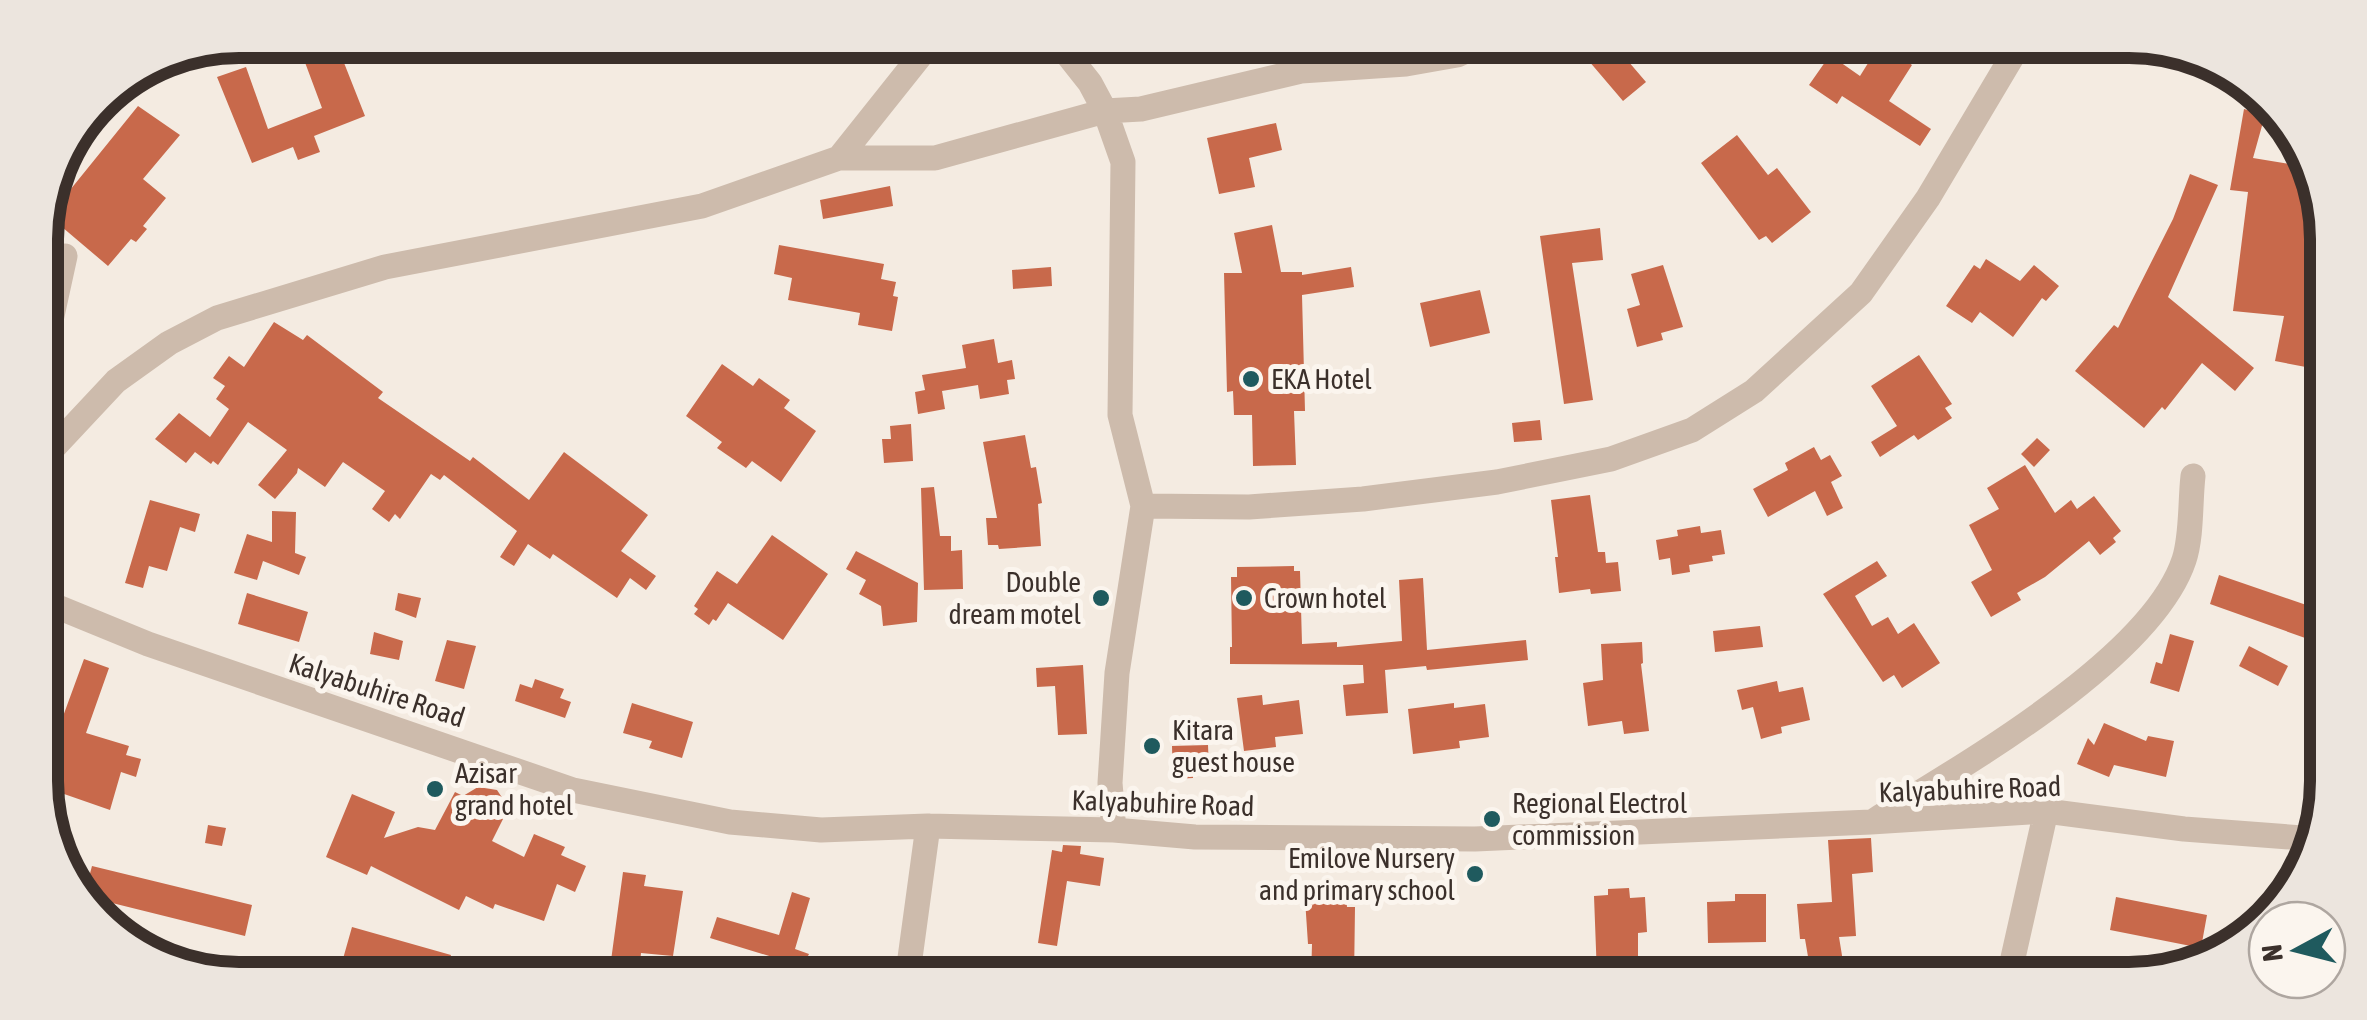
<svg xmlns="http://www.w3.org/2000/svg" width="2367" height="1020" viewBox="0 0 2367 1020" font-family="'Asap Condensed',sans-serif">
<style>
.building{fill:#c8694b}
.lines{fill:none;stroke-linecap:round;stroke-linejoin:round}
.minor{stroke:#cdbbac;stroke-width:25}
.poi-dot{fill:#1f5a5e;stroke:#fbf5ee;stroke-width:4}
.labels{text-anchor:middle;stroke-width:10;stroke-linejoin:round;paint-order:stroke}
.poi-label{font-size:28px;fill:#3b302b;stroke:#fbf5ee;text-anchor:start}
.street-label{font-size:28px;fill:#3b302b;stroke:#fbf5ee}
.rim{fill:none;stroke:#3b302b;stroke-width:12}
</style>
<rect width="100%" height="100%" fill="#f4ebe1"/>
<path class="building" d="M324,40H335L365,116L314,136L320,152L298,160L293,147L252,163L217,77L246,67L268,129L322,108L300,49Z
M1571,40H1610L1646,82L1623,101Z
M1880,44L1912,65L1889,101L1931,129L1920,146L1842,96L1837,104L1809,85L1830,55L1860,76Z
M138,106L180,135L143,179L166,198L143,226L147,229L136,242L131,239L108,266L49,216Z
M2244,109L2265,115L2253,158L2307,167L2325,212L2317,278L2325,279L2326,305L2317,304L2313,338H2317L2311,368L2275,361L2284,316L2233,311L2248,192L2230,190Z
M1276,123L1282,150L1249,158L1255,187L1219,194L1207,138Z
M1737,135L1768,175L1777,168L1811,212L1772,243L1766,236L1759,240L1701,163Z
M2190,174L2218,185L2168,297L2254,368L2235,391L2202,363L2165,410L2162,407L2144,428L2075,371L2114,325L2118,328L2173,219Z
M890,186L893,206L823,219L820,200Z
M1272,225L1281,272H1302V275L1351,267L1354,287L1302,295L1305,411H1294L1296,465L1253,466L1252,415H1234L1233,391L1227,392L1224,273H1242L1234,233Z
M1600,228L1603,260L1572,263L1593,400L1564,404L1540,236Z
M779,245L884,264L881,279L896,282L893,296L898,297L892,331L858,325L860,313L788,300L792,278L774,274Z
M1986,259L2020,281L2034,265L2059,286L2046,301L2042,298L2013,337L1980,312L1972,323L1946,306L1974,265L1980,269Z
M1663,265L1683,327L1661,333L1663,340L1637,347L1627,309L1640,305L1631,274Z
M1051,267L1052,286L1013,289L1012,270Z
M1480,290L1490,333L1430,347L1420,303Z
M274,322L303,340L307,335L383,392L378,398L470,461L473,457L529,500L564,452L648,515L621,551L656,576L646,590L630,578L617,598L553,554L550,559L528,544L514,566L500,557L517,531L444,475L440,480L431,474L400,519L395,514L389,522L372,509L385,491L343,462L325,487L298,468L297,473L275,499L258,485L287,450L248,422L218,465L213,461L211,464L195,452L186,463L155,439L179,413L210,437L229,409L216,399L225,386L213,378L229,356L244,367Z
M994,339L998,363L1012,360L1015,379L1007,380L1009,394L980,399L978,385L942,391L945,409L918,414L915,392L925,390L922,375L966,368L962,345Z
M1919,355L1952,404L1945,408L1952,418L1918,440L1914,435L1880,457L1871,442L1897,426L1871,386Z
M722,364L753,386L759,378L790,400L784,408L816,431L781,482L752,461L746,468L717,448L722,442L686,416Z
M1540,420L1542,440L1514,442L1512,423Z
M911,424L913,461L884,463L882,439H891L890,426Z
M1025,435L1031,468L1036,467L1042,503L1038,504L1041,546L999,549L998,545H988L986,518H997L983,442Z
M2037,438L2050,450L2034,467L2021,454Z
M1814,447L1821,460L1830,455L1842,476L1831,482L1843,508L1827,516L1815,491L1768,517L1753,489L1788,470L1785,463Z
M2025,465L2055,513L2071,500L2077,509L2094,496L2121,531L2113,538L2116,542L2100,555L2089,541L2045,577L2017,593L2021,600L1991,617L1971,582L1992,570L1969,525L1999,509L1987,488Z
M934,487L940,536H951V551L962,550L963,589L924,590L921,488Z
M1590,495L1598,552H1605L1606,563L1618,562L1621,591L1591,594L1590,589L1559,593L1555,557H1558L1551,500Z
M150,500L200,514L195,532L180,527L167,571L149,566L143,588L125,583Z
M272,511L296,512L295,553L306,557L299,575L263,561L257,580L234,573L247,534L272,542Z
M1700,526L1701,533L1721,530L1725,554L1712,556L1713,561L1689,565L1690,572L1672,575L1670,558L1659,560L1656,540L1678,536L1677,530Z
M772,535L828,574L783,640L728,603L716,621L713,619L709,625L694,614L698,609L694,606L717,571L737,584Z
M856,551L918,583L917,622L883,626L881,606L859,594L866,580L846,569Z
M1877,561L1887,576L1855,596L1872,626L1888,617L1898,634L1914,623L1940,663L1902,688L1894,675L1883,682L1823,594Z
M1294,566V571H1300L1302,644L1337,642V647L1402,641L1399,580L1423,578L1427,650L1526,640L1528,660L1427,670L1426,666L1385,670L1388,713L1346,716L1343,685L1364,683L1363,665L1230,664V647H1232L1231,577H1237V567Z
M2219,575L2318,609L2308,639L2210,604Z
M247,593L308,612L299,642L238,624Z
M398,593L421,598L416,618L395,610Z
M1760,626L1763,647L1715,652L1713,631Z
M374,632L403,641L399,660L370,654Z
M2170,634L2194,641L2179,692L2150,683L2156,662L2162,664Z
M447,640L476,646L464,689L435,681Z
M1642,642L1643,663L1641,664L1649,731L1624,734L1622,721L1588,726L1583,683L1603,680L1601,644Z
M2249,646L2288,666L2278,686L2239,666Z
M84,659L109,668L86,733L129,746L126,755L141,759L136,777L121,772L110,810L44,787L43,771Z
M1083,665L1087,734L1058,735L1055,686L1037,687L1036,668Z
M535,679L564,689L560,698L571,702L565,718L515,701L520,684L532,688Z
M1777,681L1779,692L1803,687L1810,720L1781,727L1782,733L1761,739L1753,707L1742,710L1737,690Z
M1262,695L1263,705L1299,700L1303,734L1275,737L1276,747L1244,751L1237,698Z
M632,703L693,722L682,758L649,748L652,741L623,733Z
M1454,703V708L1485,704L1489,737L1459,741L1460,748L1413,754L1408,709Z
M2104,723L2146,741L2148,736L2174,741L2166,777L2114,765L2109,777L2077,764L2088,738L2094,745Z
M1208,745L1209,770L1193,771V778L1173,779L1172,746Z
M478,787L497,790L505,802L506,813L492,841L524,857L534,834L565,847L561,855L586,866L575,892L557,884L544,921L495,904L493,909L466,896L459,910L371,866L367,875L326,857L352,794L395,812L384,838L418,827L435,830L455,792L463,796Z
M208,825L226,828L222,846L205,843Z
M1871,838L1873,872L1852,874L1856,936L1839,937L1846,980H1812L1805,939H1800L1797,904L1832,902L1828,840Z
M1063,845L1081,846L1080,854L1104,858L1100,886L1067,881L1057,946L1038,943L1052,850L1062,852Z
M92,866L252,905L245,936L84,896Z
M623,872L646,875L644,886L683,891L673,956L641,953L639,972L610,968Z
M1629,888L1630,898L1645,897L1647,932L1638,933V976H1597L1594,896L1608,895V889Z
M792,892L810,898L795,949L809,954L808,956L883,972V980H775L779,959L710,938L717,917L779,935Z
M1735,894H1766V942L1708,943L1707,902L1735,901Z
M1346,896L1347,907H1355L1354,980H1311L1312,944H1308L1305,899Z
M2116,897L2207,915L2201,948L2110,930Z
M352,927L451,955L444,980H337Z
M1060,958L1078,960L1077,964L1112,969L1111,980H1057Z"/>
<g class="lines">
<path class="minor" d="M1056,40L1090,83L1105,111L1123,162L1120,415L1143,506L1117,673L1110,783L1114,830
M839,158L933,40
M41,366L65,256
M42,460L116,381L169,343L217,318L385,267L702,206L839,158H935L1105,111L1141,109L1301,71L1406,64L1457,55L1490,40
M1143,506L1249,507L1363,499L1497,482L1611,459L1692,430L1754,391L1861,293L1928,198L2022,40
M43,601L148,644L573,790L730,822L821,830L928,826L1114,830L1195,837L1475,839L1871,822L2046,811L2184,829L2316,839
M1875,820C1962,766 2151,659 2184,560C2192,536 2190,502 2193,476
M907,980L928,826
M2008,980L2046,811"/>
</g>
<g class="poi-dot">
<circle cx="1251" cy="379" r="10"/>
<circle cx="1101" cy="598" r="10"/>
<circle cx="1244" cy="598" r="10"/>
<circle cx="1152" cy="746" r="10"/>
<circle cx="435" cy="789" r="10"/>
<circle cx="1492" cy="819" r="10"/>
<circle cx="1475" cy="874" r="10"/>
</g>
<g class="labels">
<g class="poi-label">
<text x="1271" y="389">EKA Hotel</text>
<text x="1081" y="592" text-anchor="end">Double<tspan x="1081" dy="32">dream motel</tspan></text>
<text x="1264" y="608">Crown hotel</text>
<text x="1172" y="740">Kitara<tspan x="1172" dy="32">guest house</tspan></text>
<text x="455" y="783">Azisar<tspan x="455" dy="32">grand hotel</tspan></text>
<text x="1512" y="813">Regional Electrol<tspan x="1512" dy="32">commission</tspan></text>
<text x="1455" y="868" text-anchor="end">Emilove Nursery<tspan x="1455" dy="32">and primary school</tspan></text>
</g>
<g class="street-label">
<text transform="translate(377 690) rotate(18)" y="10">Kalyabuhire Road</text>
<text transform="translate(1970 789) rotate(-2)" y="10">Kalyabuhire Road</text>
<text transform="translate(1163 803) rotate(2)" y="10">Kalyabuhire Road</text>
</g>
</g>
<path d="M0 0H2367V1020H0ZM239 58H2129A181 181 0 0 1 2310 239V781A181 181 0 0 1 2129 962H239A181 181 0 0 1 58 781V239A181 181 0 0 1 239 58Z" fill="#ece5de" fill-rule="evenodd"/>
<path class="rim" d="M239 58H2129A181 181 0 0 1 2310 239V781A181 181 0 0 1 2129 962H239A181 181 0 0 1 58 781V239A181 181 0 0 1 239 58Z"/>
<g transform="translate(2297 950) rotate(263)"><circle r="48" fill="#fbf5ee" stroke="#aea6a0" stroke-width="2.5"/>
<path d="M0-8L18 38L0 25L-18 38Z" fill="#1f5a5e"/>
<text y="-15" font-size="28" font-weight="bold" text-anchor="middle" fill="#3b302b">N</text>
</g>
</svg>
